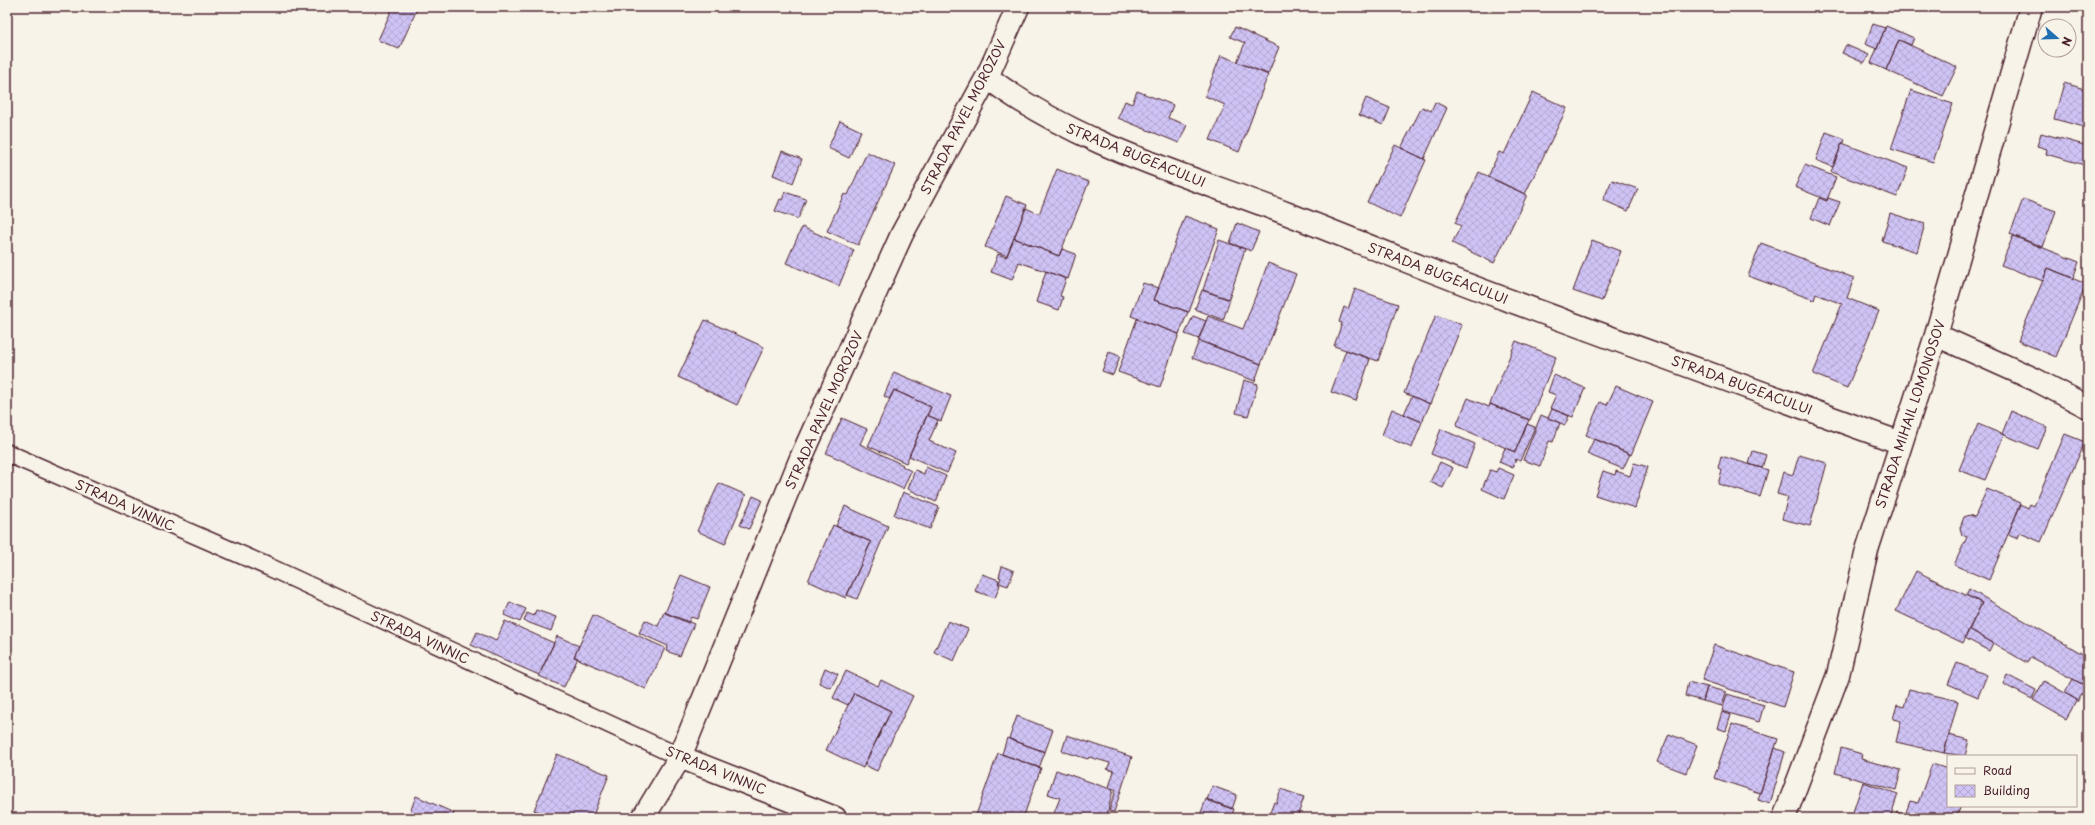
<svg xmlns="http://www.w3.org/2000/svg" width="2095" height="825" viewBox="0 0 2095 825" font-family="'Playpen Sans',sans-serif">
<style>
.building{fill:url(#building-cross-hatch);stroke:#4a1f2b}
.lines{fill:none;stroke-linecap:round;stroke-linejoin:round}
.service-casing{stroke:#4a1f2b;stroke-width:20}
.minor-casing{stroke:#4a1f2b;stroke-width:25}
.service{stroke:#f7f3e8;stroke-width:17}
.minor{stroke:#f7f3e8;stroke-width:22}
.labels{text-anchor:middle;stroke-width:4;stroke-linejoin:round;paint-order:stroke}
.street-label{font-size:13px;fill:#4a1f2b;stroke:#f7f3e8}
</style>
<defs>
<pattern id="building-cross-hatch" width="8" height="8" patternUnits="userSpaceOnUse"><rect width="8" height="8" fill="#cfc3f5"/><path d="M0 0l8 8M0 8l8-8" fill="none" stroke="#b3a7d2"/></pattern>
</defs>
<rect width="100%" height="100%" fill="#f7f3e8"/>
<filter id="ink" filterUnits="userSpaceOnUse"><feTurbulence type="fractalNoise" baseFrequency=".025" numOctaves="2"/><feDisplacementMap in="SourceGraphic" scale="8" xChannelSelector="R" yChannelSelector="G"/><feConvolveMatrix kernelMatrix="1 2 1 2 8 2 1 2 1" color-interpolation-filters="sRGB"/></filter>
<g filter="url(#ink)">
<path class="building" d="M393,7H418L399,49L378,40Z
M1873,24L1885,28L1877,49L1865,44Z
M1886,26L1914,38L1911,45L1899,40L1886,70L1871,63Z
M1235,27L1279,47L1268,74L1237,62L1245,43L1230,37Z
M1899,40L1957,67L1943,96L1886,70Z
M1846,45L1869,55L1864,63L1842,53Z
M1221,55L1268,75L1239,152L1210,140L1225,105L1205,96Z
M2064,83L2088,90V128L2054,119Z
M1911,90L1953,104L1933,162L1891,149Z
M1137,91L1173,105L1168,118L1187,125L1179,143L1118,118L1125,101L1132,104Z
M1533,92L1567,108L1525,194L1488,177L1499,152L1504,154Z
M1366,98L1390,108L1383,125L1359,115Z
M1435,102L1447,108L1424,159L1401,148L1422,107L1431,111Z
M840,121L861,131L849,158L828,148Z
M1826,132L1845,139L1844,143H1842L1833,167L1816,160Z
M2041,133L2088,146V166L2046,154L2047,149L2037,146Z
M1842,143L1908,168L1897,197L1831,172Z
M1395,145L1426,160L1400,218L1367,202Z
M782,151L802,159L793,183L773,175Z
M867,152L895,165L858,245L827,231L844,194L848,195Z
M1805,165L1836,177L1827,200L1795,187Z
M1057,169L1089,182L1059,256L1014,238L1026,208L1039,214Z
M1479,172L1527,195L1494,263L1452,243L1461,226L1455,223Z
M1612,180L1638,189L1628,211L1603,200Z
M785,192L806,199L798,219L775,211L780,199L782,200Z
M1006,196L1027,205L1007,256L985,247Z
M1819,198L1827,201L1828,198L1840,202L1830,226L1811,218Z
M2023,199L2056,211L2043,247L2010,234Z
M1890,213L1925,224L1917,252L1882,241Z
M1185,216L1219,229L1189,312L1154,300Z
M1237,223L1259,232L1251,251L1230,243Z
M802,227L854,250L839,286L786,263Z
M2013,236L2079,262L2073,278L2048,268L2043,281L2001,265Z
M1014,238L1059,256L1062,249L1076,254L1068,279L1019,262L1012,280L991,272L998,254L1006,257Z
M1219,240L1245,249L1229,299L1203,290Z
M1592,240L1621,251L1602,301L1573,291Z
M1761,243L1854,278L1847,298L1879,311L1847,388L1813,374L1842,304L1816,294L1814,300L1748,276Z
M1268,263L1296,274L1261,364L1198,340L1208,316L1243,329Z
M2048,268L2086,284L2056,357L2018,341Z
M1046,271L1066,279L1060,296L1063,297L1059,310L1036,302Z
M1143,283L1159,288L1154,300L1188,312L1179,334L1131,316Z
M1355,289L1398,304L1378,361L1334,346L1342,323L1339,322L1344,307L1348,309Z
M1202,290L1230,300L1223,320L1195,309Z
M1436,315L1462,325L1430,404L1404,393Z
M1193,316L1206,321L1199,339L1185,334Z
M1137,319L1179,334L1160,387L1118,372Z
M705,320L764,347L737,405L678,377Z
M1199,341L1261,364L1255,381L1192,358Z
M1516,341L1556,357L1530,420L1490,404Z
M1346,350L1370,359L1356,401L1331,392Z
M1109,352L1120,356L1113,375L1102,371Z
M894,372L951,396L941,421L927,415L931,407L894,390L889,399L884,396Z
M1554,375L1585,388L1573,417L1550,408L1556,395L1548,392Z
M1244,380L1258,384L1248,416L1236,413Z
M1616,386L1653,402L1631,455L1586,435L1600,402L1607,405Z
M894,390L931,407L906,463L868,446Z
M1412,396L1430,404L1422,422L1404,414Z
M1468,398L1489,407L1490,404L1529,420L1515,452L1456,426Z
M1392,409L1422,422L1412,448L1382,435Z
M1552,409L1569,416L1565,425L1548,418Z
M2011,411L2047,427L2038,449L2002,434Z
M927,415L938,420L929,441L956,453L947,473L909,456Z
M1541,415L1560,423L1553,442L1549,441L1540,466L1523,460Z
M842,418L867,429L860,444L903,465L902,466L911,471L903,489L826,453Z
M1527,424L1535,427L1520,461L1516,459L1513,468L1499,462L1505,448L1515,452Z
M1978,424L2004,435L1985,480L1959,470Z
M1441,429L1475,444L1466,468L1431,454Z
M2065,434L2085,442L2041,542L2020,533L2018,538L2008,534L2021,504L2028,508L2030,504L2034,506Z
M1594,439L1630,454L1623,469L1587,454Z
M1753,451L1766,455L1762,468L1749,464Z
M1799,455L1827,463L1810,526L1782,519L1788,497L1777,494L1783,472L1793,475Z
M1721,456L1768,470L1760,497L1718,484L1722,470L1718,468Z
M1440,462L1453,468L1443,488L1430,482Z
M1634,463L1648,467L1635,508L1595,495L1603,471L1615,475L1616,471L1630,476Z
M926,467L946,476L936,502L908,489L915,470L924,474Z
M1498,468L1514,475L1504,499L1482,489L1490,470L1496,472Z
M719,483L746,495L725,544L697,531Z
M1987,489L2021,503L1989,580L1954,565L1967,537L1962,535L1960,528L1964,517L1970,515L1975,517Z
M903,492L939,507L930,529L894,515Z
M753,496L762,500L749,529L740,525Z
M845,506L888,526L857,599L847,595L871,542L836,526Z
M833,525L871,542L846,598L808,581Z
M1002,566L1014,571L1008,586L999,583L1001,578L999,577Z
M1916,571L1982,603L1963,643L1896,611Z
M982,574L999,580L998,584L1000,585L995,598L975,591Z
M681,575L710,587L697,619L691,617L688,623L665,613Z
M1969,589L2088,657V674L2082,684L2031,657L2027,663L1969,629L1982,603L1966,595Z
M510,602L526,609L520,622L504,615Z
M536,610L556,617L551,631L524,621L527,613L534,616Z
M664,612L694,624L680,656L666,651L668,646L639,633L645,620L658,626Z
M593,615L665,648L646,689L574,657Z
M505,621L554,643L539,675L471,645L477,632L496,641Z
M948,621L968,629L954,661L934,652Z
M1969,629L1993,643L1989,651L1965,638Z
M557,636L579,646L574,657L578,658L564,687L539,676Z
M1714,645L1794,672L1783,707L1702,680Z
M1957,663L1987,675L1978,697L1948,684Z
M825,668L838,674L831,688L819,683Z
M846,671L878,686L881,680L913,696L877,771L864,765L891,711L854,693L848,705L833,698Z
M2007,675L2036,690L2032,699L2003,684Z
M2086,678L2088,683L2077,702V700L2065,693L2073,679L2082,684Z
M2044,681L2077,700L2066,719L2033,700Z
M1688,682L1707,687L1703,701L1685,696Z
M1707,687L1726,692L1722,706L1703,701Z
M1909,689L1958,701L1944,753L1896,742L1901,721L1893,719L1897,705L1904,707Z
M854,693L891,711L863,768L826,750Z
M1727,694L1764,705L1759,722L1722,711Z
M1722,712L1731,715L1726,731L1717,728Z
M1017,716L1053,730L1045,752L1009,739Z
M1732,724L1778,739L1760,793L1714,778Z
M1669,734L1697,745L1686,773L1657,762Z
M1067,735L1132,757L1114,812L1109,811L1116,790L1109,787L1114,771L1107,769L1110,763L1089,757L1088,759L1062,751Z
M1949,735L1969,740L1965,756L1944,753Z
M1007,738L1045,752L1039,768L1002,754Z
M1775,748L1785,752L1770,804L1758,800Z
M1841,748L1862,754L1861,759L1901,770L1896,790L1835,773Z
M998,753L1041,768L1023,818H975Z
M557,754L609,775L592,818H554L534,810Z
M1932,764L1948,769V806H1961L1956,818H1904L1910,801L1918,803Z
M1056,770L1113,790L1106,818H1052L1060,798L1048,794Z
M1863,782L1898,794L1890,818H1871L1853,812Z
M1212,786L1237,795L1232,809L1207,800Z
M1281,789L1304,797L1297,818H1268L1274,802L1276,803Z
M416,796L454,813L452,818H408Z
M1206,799L1234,809L1231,818H1199Z
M535,811L554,818H532Z
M1897,812L1905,815L1904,818H1895Z
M1851,814L1862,818H1849Z"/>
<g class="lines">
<defs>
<path id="service" d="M7,453L269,567L680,757"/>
<path id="minor" d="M987,77C1074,144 1187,175 1288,214C1365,244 1441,276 1519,304C1646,351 1773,397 1901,443
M1936,335L2034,379L2088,407
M680,757L835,818
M643,818L680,757L801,458L902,234L987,77L1018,7
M1784,818L1838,675L1867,550L1936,335L2031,7"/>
</defs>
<use href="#service" class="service-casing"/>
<use href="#minor" class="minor-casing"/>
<use href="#service" class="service"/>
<use href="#minor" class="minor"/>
</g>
</g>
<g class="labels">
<g class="street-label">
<text transform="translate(963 117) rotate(-63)" y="5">STRADA PAVEL MOROZOV</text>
<text transform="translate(1136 155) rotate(22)" y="5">STRADA BUGEACULUI</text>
<text transform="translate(1438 273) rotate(21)" y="5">STRADA BUGEACULUI</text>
<text transform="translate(1742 385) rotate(20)" y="5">STRADA BUGEACULUI</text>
<text transform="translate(824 410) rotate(-66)" y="5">STRADA PAVEL MOROZOV</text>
<text transform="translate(1910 414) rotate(-72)" y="5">STRADA MIHAIL LOMONOSOV</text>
<text transform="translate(125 505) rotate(24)" y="5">STRADA VINNIC</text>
<text transform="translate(420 637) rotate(25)" y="5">STRADA VINNIC</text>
<text transform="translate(716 770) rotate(22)" y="5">STRADA VINNIC</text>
</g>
</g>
<rect width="2095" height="825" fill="none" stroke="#f7f3e8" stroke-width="24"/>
<rect x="12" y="12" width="2071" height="801" fill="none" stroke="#4a1f2b" stroke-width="1.5" filter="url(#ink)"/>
<rect x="1947" y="755" width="130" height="52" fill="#f7f3e8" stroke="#b29e9c"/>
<rect x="1955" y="768" width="20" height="6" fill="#f7f3e8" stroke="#b29e9c"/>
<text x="1983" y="775" font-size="12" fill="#4a1f2b">Road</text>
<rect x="1955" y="785" width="20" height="12" fill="url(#building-cross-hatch)" stroke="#b29e9c"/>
<text x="1983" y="795" font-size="12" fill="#4a1f2b">Building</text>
<g transform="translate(2057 38) rotate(110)"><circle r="19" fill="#f7f3e8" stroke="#b29e9c"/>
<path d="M0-3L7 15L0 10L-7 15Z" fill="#1f6fb2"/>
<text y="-6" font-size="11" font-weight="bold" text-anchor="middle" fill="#4a1f2b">N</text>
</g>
</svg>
